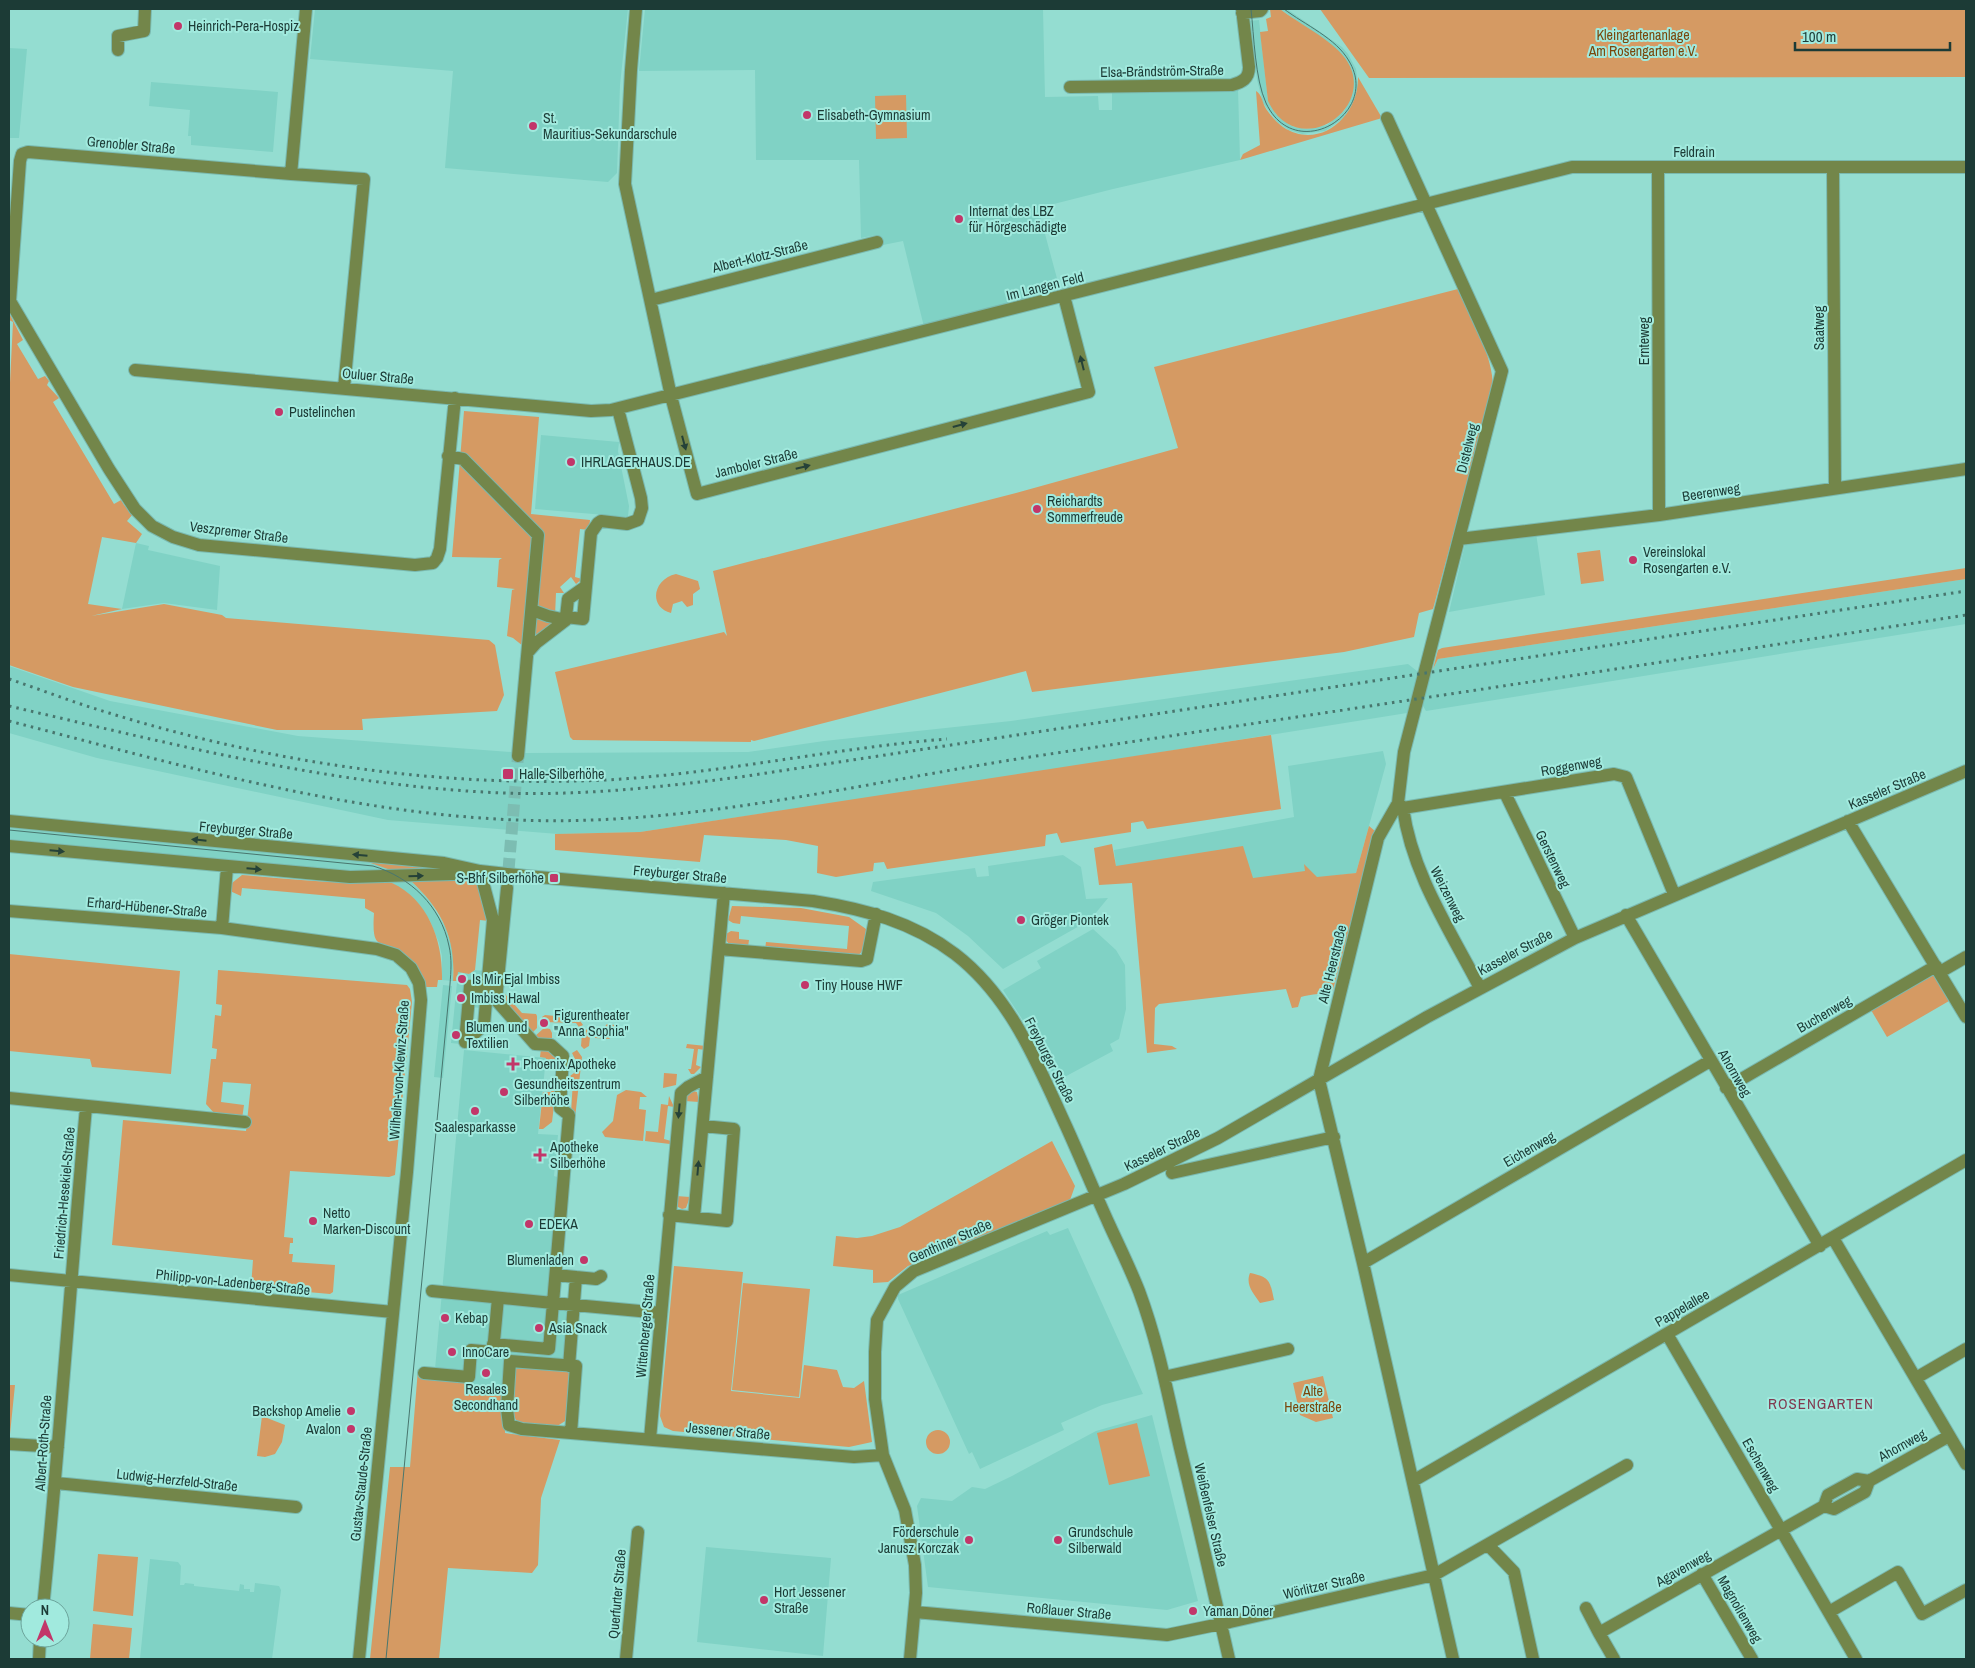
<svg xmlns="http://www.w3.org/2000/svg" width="1975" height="1668" viewBox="0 0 1975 1668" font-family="'Archivo Narrow',sans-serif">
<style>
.built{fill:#80d2c5}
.green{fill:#d59a63}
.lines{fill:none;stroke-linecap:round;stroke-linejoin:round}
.minor-tunnel{stroke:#7cbdb2;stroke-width:12;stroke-dasharray:12 6;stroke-linecap:butt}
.minor-casing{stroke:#7ab9af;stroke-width:14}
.minor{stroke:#73864a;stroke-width:12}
.tram{stroke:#48766e;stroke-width:1}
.rail{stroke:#48766e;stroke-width:3;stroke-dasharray:2.5 5;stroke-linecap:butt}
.oneway{fill:#254238}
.poi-dot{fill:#c23669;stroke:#a1eade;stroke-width:2}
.labels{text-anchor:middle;stroke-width:4;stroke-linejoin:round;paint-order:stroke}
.poi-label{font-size:14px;fill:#1c3b36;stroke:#a1eade;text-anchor:start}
.park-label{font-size:14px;fill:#7a470c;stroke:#a1eade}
.street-label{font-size:14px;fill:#1c3b36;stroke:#a1eade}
.neighbourhood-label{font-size:15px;letter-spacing:1px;fill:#813a50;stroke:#a1eade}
</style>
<rect width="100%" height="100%" fill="#94ddd1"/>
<path class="built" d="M315,9H628L620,85L617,173L608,182L445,168L453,71L310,59Z
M645,9H1043L1045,97L1098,96L1099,110H1112V91L1238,88L1240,160L1113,189L1038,208L1062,297L925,331L903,241L878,246L876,235L861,238L859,160H756L755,70L639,71Z
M1280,9H1287L1342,47L1348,54L1356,69L1358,86L1354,103L1344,118L1325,131L1302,134L1289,130L1277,122L1263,103L1257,80L1250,21L1259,20L1268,101L1276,114L1288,124L1294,127L1307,129L1327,125L1344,111L1352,95L1353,88L1351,71L1345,58L1335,48Z
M9,48L27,49L19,138H9V147Z
M151,82L278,92L273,152L191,145V136H188L190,110L149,106Z
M541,435L619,442L618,451L629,506L628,517L535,509Z
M1536,533L1545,595L1449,612L1465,544Z
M136,543L149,546L148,550L220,566L217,610L164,603L122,609Z
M1966,579V624L1426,711L1423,706L1409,708L1407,713L1019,775L640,832L558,834L388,820L97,758L9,733V666L110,701L298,736L525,753L748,752L824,741L1011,721L1408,664L1417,671L1433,669L1438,659Z
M1383,751L1386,764L1356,873L1317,878L1252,879L1116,866L1114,850L1294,817L1288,766Z
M9,828L354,860L378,865L399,873L350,871L9,839Z
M1063,855L1081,867L1086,899L1108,898L1090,920L1003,969L968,936L936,913L871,891L873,882L975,868L977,877L989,876L988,866Z
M411,881L429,900L446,928L453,950V981L442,980V956L439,943L430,921L403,890L390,882Z
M1093,929L1116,950L1125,965L1126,1009L1119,1039L1110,1044L1113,1051L1057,1081L1032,1034L1003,990L1041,968L1037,961Z
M475,970L484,971L481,1008L463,1006L460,1044L451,1043L458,972L469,974Z
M443,985L452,986L443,1078L434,1077Z
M464,1050L546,1058L538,1134L558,1135L554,1176L557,1177L555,1209L553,1303L575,1305L569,1366L511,1361L507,1396L470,1393L435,1369Z
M1068,1228L1143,1394L1102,1405L1061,1423L1064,1430L980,1469L972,1452L969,1454L898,1299V1295L1047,1231L1050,1235Z
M1152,1415L1198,1601L1167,1610L928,1587L917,1506L921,1498L952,1501L972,1487L985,1489L1012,1476L1096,1431Z
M706,1547L831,1558L823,1656L697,1642Z
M150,1559L178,1562L181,1566L180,1585H184L185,1583L194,1584V1586L239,1591L240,1584L244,1585V1589H250V1592H254L255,1583L279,1586L281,1590L272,1659H140Z"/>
<path class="green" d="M1270,9H1280C1298,23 1332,40 1345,58C1381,107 1298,164 1268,101L1260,32L1268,31L1266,19L1271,17Z
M1320,9H1966V77L1369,78Z
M1358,77L1382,118L1240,160L1243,154L1260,145L1256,91C1262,95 1262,101 1265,107C1269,114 1276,122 1283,127C1319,151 1359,117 1358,77Z
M906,95L907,138L876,139L875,96Z
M1458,289C1472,321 1493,354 1493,388L1433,609L1419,613L1414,637L1344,652L1032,692L1026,671L754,741L751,740V742L573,740L570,737L555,672L724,632L727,636L713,571L1016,493L1178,448L1154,367Z
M9,313L23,340L17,344L38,379L45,376L49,381L47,385L59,398L53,402L114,504L121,500L124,505L133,514L127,521L142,534L136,543L102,537L88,604L122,609L91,616L164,604L222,615L226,618L489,640L495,645L504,695L497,711L362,719L363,730H277L73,687L9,665V403L13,322L9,320Z
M464,411L539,417L531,514L590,520L589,530L580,529L575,577L582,579L576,584L571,577L560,587L564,593H556L555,616L562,617L528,650L513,638L507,636L512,590L515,589L497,587L499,560L502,558L452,557Z
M1600,550L1604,581L1581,584L1577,553Z
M1966,568V579L1438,659L1433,669L1438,650L1442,648Z
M676,574L698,581L700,589L693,594V605L687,607L682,601L673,604L671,613C648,607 653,579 676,574Z
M1271,735L1281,809L1147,829L1143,821L1131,823V832L1061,843L1057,833L1046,835L1045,846L887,869L884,862L874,863L873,871L836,877L817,873L818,846L786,840L704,835L700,862L555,850V834L640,832Z
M1369,826L1375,831L1333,990C1326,994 1310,994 1301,997L1298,1007L1292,1008L1286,989L1159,1004L1155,1008L1154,1044L1172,1046L1177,1049L1147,1053L1132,883L1099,885L1094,848L1112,844L1116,866L1243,846L1253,878L1305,871L1304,864L1317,877L1356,873Z
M367,860L466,867L399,873L368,862Z
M242,875C279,878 317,882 354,883C365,883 382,879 392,883C429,900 443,942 442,980H438L437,987H425C420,977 415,964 407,956C383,934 371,958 374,913L365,908V899L242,888L241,896L230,891L232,883Z
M449,879L478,880L489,921L480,920L475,970L469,974L458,972L457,981H453C456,938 442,910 411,881Z
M732,906L801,908L849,917L866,929C865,938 867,950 858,955L765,949L766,942L847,949L849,926L741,916L740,924L733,923L728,920Z
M731,931L739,932V939L749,940L748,947L729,944L725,939L726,934Z
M9,954L180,971L171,1074L92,1067L90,1059L9,1051Z
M218,970L407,985L410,989L412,1002L395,1175L389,1177L290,1171L284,1237L293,1238V1243H290L289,1254H293L292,1262L335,1265L333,1292L330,1294L251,1287L253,1260L112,1245L123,1120L246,1131L251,1084L223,1082L221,1102L244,1105L242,1119L214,1113L206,1104L211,1059H216L217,1049L212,1048L215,1015L221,1016L222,1005L216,1004Z
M1934,975L1949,1001L1887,1037L1871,1010Z
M505,994L522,1013L536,1014L537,1016V1028L531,1034L503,1003Z
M545,1015L578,1018L583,1025L579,1027L576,1023L544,1022L542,1021V1017Z
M607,1024L615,1025L619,1030L609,1039L595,1038L596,1030H602Z
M544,1028L550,1029L552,1033V1040L549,1042L534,1037Z
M587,1029H591L589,1046L584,1049L581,1046L582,1033Z
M687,1044L706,1046L705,1050L698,1049L696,1065L701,1067L694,1074H691L688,1069H691L694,1049L686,1048Z
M543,1047L558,1059V1069H545L546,1058L540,1057L541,1049Z
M577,1050L582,1057L575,1118L571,1113L573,1080L570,1076L574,1073L575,1059L572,1053Z
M664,1073L677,1074L676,1085L663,1088Z
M552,1088H556L552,1122L543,1129H539L543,1092H551Z
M626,1090L641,1092L647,1097H640L639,1109L646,1110L643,1141L605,1137L602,1132L613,1121L617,1095Z
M693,1091L697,1092L699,1102L685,1101L686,1095Z
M669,1096L674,1107L668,1106L664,1139L671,1141L670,1144L645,1141L646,1131L658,1132L661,1104L668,1105Z
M1052,1141L1075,1186L1069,1203L908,1266L888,1282L873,1283V1270L833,1266L836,1236L857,1238L872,1236L900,1227Z
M676,1196L690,1197L686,1208L682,1209L676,1206Z
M674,1266L743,1272L731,1391L800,1398L804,1365L837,1370L843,1387L854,1388L864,1381L872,1442L849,1447L673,1431L664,1427L660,1416Z
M1250,1273C1270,1277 1270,1281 1274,1300L1260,1303C1254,1294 1245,1285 1250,1273Z
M743,1283L810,1289L799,1397L732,1390Z
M518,1366L563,1368L569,1373L571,1378L570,1418L554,1428L524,1425L516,1420L511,1410L514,1371Z
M418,1369L471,1372L470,1393L507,1396L505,1433L560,1440L541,1498L538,1565L532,1573L448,1568L439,1659H370L390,1467H410Z
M1323,1376L1333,1418L1316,1422L1300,1415L1293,1383Z
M9,1385H15L9,1444Z
M262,1416L285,1425L282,1442L275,1454L265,1457L257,1456Z
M1137,1423L1150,1476L1109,1485L1097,1433Z
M926 1442a12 12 0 1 1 24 0a12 12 0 1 1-24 0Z
M98,1554L138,1557L133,1616L93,1611Z
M93,1624L132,1628L129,1659H90Z"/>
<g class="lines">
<path class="minor-tunnel" d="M507,888L518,756"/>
<defs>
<path id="minor" d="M306,9L291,174L364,179L344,388
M636,9L631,70L625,184L671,396L697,494L1089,392L1064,296
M1242,13L1260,11L1262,9
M118,50V36L144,31L145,9
M1070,87L1232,85C1242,82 1249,79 1249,67L1242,9
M1387,118L1502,371L1404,752L1398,803L1378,838L1319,1080L1363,1263L1453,1659
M1658,167L1659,515
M1833,167L1835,488
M291,174L28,152L22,154L20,161L10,301L109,469L135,509L152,526L173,537L199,545L415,565L433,563L437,558L440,549L455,398
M651,300L877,242
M135,370L591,411L611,410L1572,167H1966
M448,456L463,459L538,535L518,756
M1459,539L1659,515L1966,469
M585,587L568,599L566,617L583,619L591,533L598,523L601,521L627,524L638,520L642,508L641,498L618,409
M532,610L548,616L566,620
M528,652L536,643L566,620
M1505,793L1575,938
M1398,803L1403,808L1614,774L1626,777L1674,894
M1403,808C1412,874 1450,930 1480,988
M9,821L444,863L480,871L526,876L813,901C864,909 913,922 955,954C1011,997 1037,1063 1066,1126C1081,1159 1094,1191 1109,1224C1119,1246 1130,1268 1139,1291C1158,1342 1168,1395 1180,1448C1197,1518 1213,1589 1229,1659
M1848,821L1966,1017
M9,846L350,877L454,874L472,872
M9,911L222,928L377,949L396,955L411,968L419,983L421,1000L407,1172L359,1659
M1626,915L1820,1246
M222,928L227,867
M719,949L861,961L867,959L876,914
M1940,972L1966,957
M465,1042L484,1025L493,920L480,871
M465,1042L470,986L495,988
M1726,1088L1936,966
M9,1098L245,1122
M1172,1173L1334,1137
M669,1215L727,1221L734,1129L703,1126
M694,1217L724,893
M1833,1238L1966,1464
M1363,1263L1710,1061
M9,1275L393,1312
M556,1275L596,1279L601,1276
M432,1291L553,1303L569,1115L560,1108L563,1056L551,1045L535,1044L496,1000L507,888
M1667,1334L1856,1659
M493,1344L549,1349L553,1303L661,1313
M569,1366L576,1277
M424,1373L469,1377L471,1350L493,1352L498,1298
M1164,1377L1288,1349
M1916,1378L1966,1349
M571,1433L522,1429L509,1425L507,1409L510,1361L576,1366L571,1433L854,1457L883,1455
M650,1439L681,1093L688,1087L707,1077
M9,1444L58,1447
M1413,1481L1966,1160
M56,1483L296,1507
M1824,1506L1828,1495L1857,1479L1869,1481
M1488,1545L1514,1572L1533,1659
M1702,1574L1752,1659
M43,1608C60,1441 71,1274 86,1107
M1586,1608L1599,1633
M915,1612L1167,1635L1230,1622L1434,1575L1627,1465
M1829,1612L1898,1572L1922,1614L1966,1590
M9,1613L30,1615
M39,1659L40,1638
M626,1659L638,1532
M910,1659L916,1593L915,1565L905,1510L883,1455L875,1399V1352L877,1320L895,1287L914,1271L1124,1184L1218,1138L1427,1017L1575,938L1966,771
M1614,1659L1599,1633L1824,1506L1834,1509L1865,1492L1869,1481L1949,1436"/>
</defs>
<use href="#minor" class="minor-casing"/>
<use href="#minor" class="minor"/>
<path class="tram" d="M1251,9C1254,36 1255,79 1266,103C1295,165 1381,114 1349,61C1336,38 1305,25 1284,9
M9,830L373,866C410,877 441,906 449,946C452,959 451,971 450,984L386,1659"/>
<path class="rail" d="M9,679C42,690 75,703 109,713C268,762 438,788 605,780C720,774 833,748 947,739
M9,706C172,744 334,786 503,793C582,796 661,787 740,777L1966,591
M9,721C176,764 343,813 516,820C690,827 860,783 1030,757C1342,710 1654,664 1966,615"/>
</g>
<defs><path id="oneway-solid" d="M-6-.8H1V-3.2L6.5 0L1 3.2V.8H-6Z" transform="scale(1.25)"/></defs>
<g class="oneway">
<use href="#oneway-solid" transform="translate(1082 363) rotate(-104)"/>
<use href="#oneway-solid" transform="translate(960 425) rotate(-15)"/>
<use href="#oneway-solid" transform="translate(684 443) rotate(75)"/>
<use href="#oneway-solid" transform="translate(803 467) rotate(-14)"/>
<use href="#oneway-solid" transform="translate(199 840) rotate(-174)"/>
<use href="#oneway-solid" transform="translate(57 851) rotate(5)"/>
<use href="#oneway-solid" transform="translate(360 855) rotate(-175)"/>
<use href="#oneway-solid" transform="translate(254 869) rotate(5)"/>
<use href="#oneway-solid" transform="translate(416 876) rotate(-2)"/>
<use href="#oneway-solid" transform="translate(679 1111) rotate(95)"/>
<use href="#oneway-solid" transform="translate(698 1168) rotate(-85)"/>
</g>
<g class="poi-dot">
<circle cx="178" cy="26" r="5"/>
<circle cx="807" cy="115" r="5"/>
<circle cx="533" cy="126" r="5"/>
<circle cx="959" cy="219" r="5"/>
<circle cx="279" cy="412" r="5"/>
<circle cx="571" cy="462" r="5"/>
<circle cx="1037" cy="509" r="5"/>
<circle cx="1633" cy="560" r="5"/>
<rect x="502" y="768" width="12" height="12" rx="2.5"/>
<rect x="549" y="873" width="10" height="10" rx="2.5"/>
<circle cx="1021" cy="920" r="5"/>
<circle cx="462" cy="979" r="5"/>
<circle cx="805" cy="985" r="5"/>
<circle cx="461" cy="998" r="5"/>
<circle cx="544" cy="1023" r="5"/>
<circle cx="456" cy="1035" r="5"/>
<path d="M510.5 1056.5h5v5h5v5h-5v5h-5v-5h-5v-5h5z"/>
<circle cx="504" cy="1092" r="5"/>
<circle cx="475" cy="1111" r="5"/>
<path d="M537.5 1147.5h5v5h5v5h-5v5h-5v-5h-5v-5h5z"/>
<circle cx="313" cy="1221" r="5"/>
<circle cx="529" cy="1224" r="5"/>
<circle cx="584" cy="1260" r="5"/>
<circle cx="445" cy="1318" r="5"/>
<circle cx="539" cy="1328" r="5"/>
<circle cx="452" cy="1352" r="5"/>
<circle cx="486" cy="1373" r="5"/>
<circle cx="351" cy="1411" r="5"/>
<circle cx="351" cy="1429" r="5"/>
<circle cx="969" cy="1540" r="5"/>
<circle cx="1058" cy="1540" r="5"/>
<circle cx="764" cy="1600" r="5"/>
<circle cx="1193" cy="1611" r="5"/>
</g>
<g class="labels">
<g class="poi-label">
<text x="188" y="31">Heinrich-Pera-Hospiz</text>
<text x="817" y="120">Elisabeth-Gymnasium</text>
<text x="543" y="123">St.<tspan x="543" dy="16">Mauritius-Sekundarschule</tspan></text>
<text x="969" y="216">Internat des LBZ<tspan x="969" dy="16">für Hörgeschädigte</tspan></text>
<text x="289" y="417">Pustelinchen</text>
<text x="581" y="467">IHRLAGERHAUS.DE</text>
<text x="1047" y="506">Reichardts<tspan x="1047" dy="16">Sommerfreude</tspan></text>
<text x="1643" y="557">Vereinslokal<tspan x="1643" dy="16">Rosengarten e.V.</tspan></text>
<text x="519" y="779">Halle-Silberhöhe</text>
<text x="544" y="883" text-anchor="end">S-Bhf Silberhöhe</text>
<text x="1031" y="925">Gröger Piontek</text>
<text x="472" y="984">Is Mir Ejal Imbiss</text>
<text x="815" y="990">Tiny House HWF</text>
<text x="471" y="1003">Imbiss Hawal</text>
<text x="554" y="1020">Figurentheater<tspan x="554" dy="16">"Anna Sophia"</tspan></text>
<text x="466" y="1032">Blumen und<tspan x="466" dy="16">Textilien</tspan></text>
<text x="523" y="1069">Phoenix Apotheke</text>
<text x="514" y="1089">Gesundheitszentrum<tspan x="514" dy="16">Silberhöhe</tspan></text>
<text x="475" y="1132" text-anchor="middle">Saalesparkasse</text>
<text x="550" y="1152">Apotheke<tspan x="550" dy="16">Silberhöhe</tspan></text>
<text x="323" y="1218">Netto<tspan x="323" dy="16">Marken-Discount</tspan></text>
<text x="539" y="1229">EDEKA</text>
<text x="574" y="1265" text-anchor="end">Blumenladen</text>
<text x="455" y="1323">Kebap</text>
<text x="549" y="1333">Asia Snack</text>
<text x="462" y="1357">InnoCare</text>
<text x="486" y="1394" text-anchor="middle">Resales<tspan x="486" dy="16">Secondhand</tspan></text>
<text x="341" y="1416" text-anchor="end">Backshop Amelie</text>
<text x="341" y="1434" text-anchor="end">Avalon</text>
<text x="959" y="1537" text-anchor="end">Förderschule<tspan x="959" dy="16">Janusz Korczak</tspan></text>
<text x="1068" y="1537">Grundschule<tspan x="1068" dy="16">Silberwald</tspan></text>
<text x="774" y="1597">Hort Jessener<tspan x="774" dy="16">Straße</tspan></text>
<text x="1203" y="1616">Yaman Döner</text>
</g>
<g class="park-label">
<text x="1643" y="40">Kleingartenanlage<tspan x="1643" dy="16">Am Rosengarten e.V.</tspan></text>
<text x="1313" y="1396">Alte<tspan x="1313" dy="16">Heerstraße</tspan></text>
</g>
<g class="street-label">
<text transform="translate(1162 71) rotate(-1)" y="5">Elsa-Brändström-Straße</text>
<text transform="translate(131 145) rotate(5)" y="5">Grenobler Straße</text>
<text x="1694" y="157">Feldrain</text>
<text transform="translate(760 256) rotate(-14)" y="5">Albert-Klotz-Straße</text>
<text transform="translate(1045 286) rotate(-14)" y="5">Im Langen Feld</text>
<text transform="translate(1819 328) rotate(-90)" y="5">Saatweg</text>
<text transform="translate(1644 341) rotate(-90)" y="5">Ernteweg</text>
<text transform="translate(378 376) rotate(5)" y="5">Ouluer Straße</text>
<text transform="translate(1467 448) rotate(-76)" y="5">Distelweg</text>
<text transform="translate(756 463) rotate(-14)" y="5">Jamboler Straße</text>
<text transform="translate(1711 492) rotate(-9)" y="5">Beerenweg</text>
<text transform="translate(239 532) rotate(7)" y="5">Veszpremer Straße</text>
<text transform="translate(1571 766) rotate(-10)" y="5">Roggenweg</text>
<text transform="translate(1887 789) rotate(-23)" y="5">Kasseler Straße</text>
<text transform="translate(246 830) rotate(5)" y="5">Freyburger Straße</text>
<text transform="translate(1553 859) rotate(64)" y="5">Gerstenweg</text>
<text transform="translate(680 874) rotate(5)" y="5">Freyburger Straße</text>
<text transform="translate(1448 894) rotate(63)" y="5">Weizenweg</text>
<text transform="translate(147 907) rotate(5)" y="5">Erhard-Hübener-Straße</text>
<text transform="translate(1515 952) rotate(-28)" y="5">Kasseler Straße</text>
<text transform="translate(1332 964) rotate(-76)" y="5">Alte Heerstraße</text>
<text transform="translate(1824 1014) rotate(-30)" y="5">Buchenweg</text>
<text transform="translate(1050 1060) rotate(63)" y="5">Freyburger Straße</text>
<text transform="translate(399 1070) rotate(-86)" y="5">Wilhelm-von-Klewiz-Straße</text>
<text transform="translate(1735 1073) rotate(60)" y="5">Ahornweg</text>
<text transform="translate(1162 1149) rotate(-26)" y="5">Kasseler Straße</text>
<text transform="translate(1529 1149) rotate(-30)" y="5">Eichenweg</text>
<text transform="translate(64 1193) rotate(-85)" y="5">Friedrich-Hesekiel-Straße</text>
<text transform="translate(950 1241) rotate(-24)" y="5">Genthiner Straße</text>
<text transform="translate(233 1282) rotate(6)" y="5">Philipp-von-Ladenberg-Straße</text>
<text transform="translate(1682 1308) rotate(-30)" y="5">Pappelallee</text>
<text transform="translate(645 1326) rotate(-85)" y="5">Wittenberger Straße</text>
<text transform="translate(728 1431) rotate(5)" y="5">Jessener Straße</text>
<text transform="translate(43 1443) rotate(-86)" y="5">Albert-Roth-Straße</text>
<text transform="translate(1902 1445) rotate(-29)" y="5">Ahornweg</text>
<text transform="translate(1761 1465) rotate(60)" y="5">Eschenweg</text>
<text transform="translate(177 1480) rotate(6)" y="5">Ludwig-Herzfeld-Straße</text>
<text transform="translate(361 1484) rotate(-84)" y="5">Gustav-Staude-Straße</text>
<text transform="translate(1211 1515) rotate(77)" y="5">Weißenfelser Straße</text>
<text transform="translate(1683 1568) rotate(-29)" y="5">Agavenweg</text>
<text transform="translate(1324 1585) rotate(-13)" y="5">Wörlitzer Straße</text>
<text transform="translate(617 1594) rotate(-85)" y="5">Querfurter Straße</text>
<text transform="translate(1740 1609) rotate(60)" y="5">Magnolienweg</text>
<text transform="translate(1069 1611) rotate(5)" y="5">Roßlauer Straße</text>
</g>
<g class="neighbourhood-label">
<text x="1821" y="1409">ROSENGARTEN</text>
</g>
</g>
<rect width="1975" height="1668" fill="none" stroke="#1c3b36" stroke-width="20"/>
<g transform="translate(45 1623)"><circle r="24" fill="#a1eade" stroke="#6ca49b"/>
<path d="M0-4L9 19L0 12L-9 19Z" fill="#c23669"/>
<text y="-8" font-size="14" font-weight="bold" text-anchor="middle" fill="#1c3b36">N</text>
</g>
<path d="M1795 42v8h155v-8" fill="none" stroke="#1c3b36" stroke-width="2.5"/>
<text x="1802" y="42" font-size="15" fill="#1c3b36" stroke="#a1eade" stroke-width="4" paint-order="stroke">100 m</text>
</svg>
